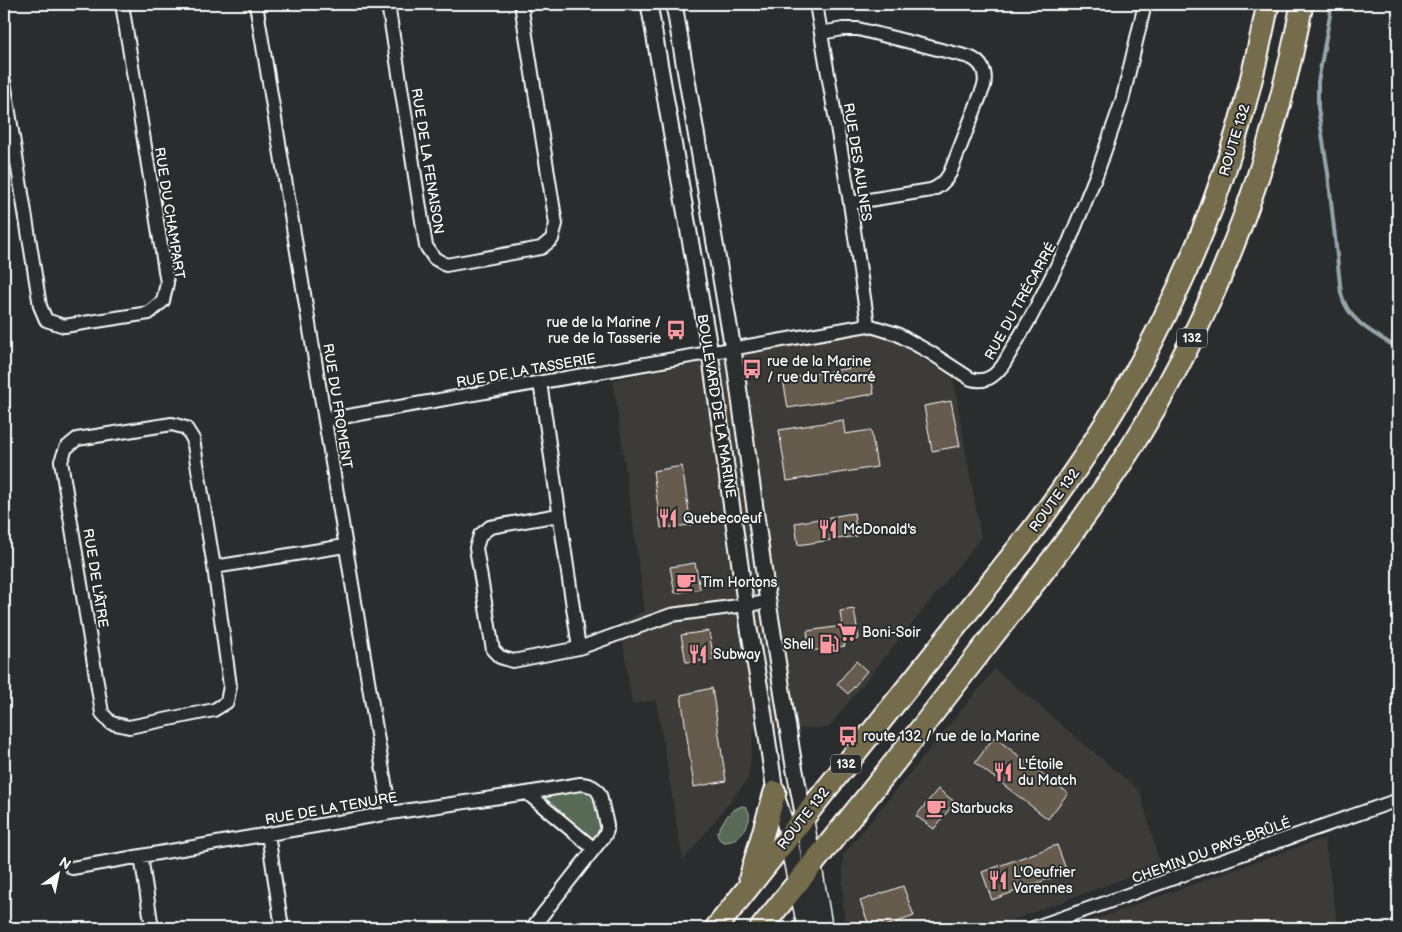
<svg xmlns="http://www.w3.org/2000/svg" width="1402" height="932" viewBox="0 0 1402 932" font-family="'Balsamiq Sans',sans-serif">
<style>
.built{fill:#3c3b37}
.green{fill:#566a55;stroke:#aab4aa}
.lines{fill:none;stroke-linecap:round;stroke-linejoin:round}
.stream{stroke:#94a6a9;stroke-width:4}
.building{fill:#665b4d;stroke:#fff}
.minor-casing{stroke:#fff;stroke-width:16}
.tertiary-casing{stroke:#fff;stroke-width:19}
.secondary-casing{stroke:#fff;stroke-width:21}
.trunk-casing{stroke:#fff;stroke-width:25}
.minor{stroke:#2a2d2e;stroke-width:12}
.tertiary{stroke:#2a2d2e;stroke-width:15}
.secondary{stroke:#2a2d2e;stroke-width:18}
.trunk{stroke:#746c4b;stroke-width:21}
.labels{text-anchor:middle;stroke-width:4;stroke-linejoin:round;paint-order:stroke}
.shield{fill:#2a2d2e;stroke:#bfc0c0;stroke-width:1}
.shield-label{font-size:12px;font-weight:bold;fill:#fff}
.street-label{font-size:14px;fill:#fff;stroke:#2a2d2e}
.poi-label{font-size:14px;fill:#fff;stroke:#2a2d2e;text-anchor:start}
</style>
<rect width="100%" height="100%" fill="#2a2d2e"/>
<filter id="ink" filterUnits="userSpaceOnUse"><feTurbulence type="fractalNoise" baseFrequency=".02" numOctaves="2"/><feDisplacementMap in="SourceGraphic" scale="10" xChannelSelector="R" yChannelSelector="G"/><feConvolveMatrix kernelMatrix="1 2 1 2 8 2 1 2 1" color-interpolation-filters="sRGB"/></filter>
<g filter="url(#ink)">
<path class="built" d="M864,330L890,339L953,378L981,538L828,728L754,729L748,779L683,861L656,700L632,704L620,624L645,610L613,380Z
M995,669L1140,791L1160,865L991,928H845L843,906V855Z
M1324,838L1338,928H1071L1127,908Z"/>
<path class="green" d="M590,785L607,825L594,849L527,793Z
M742,806L746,807C761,825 721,858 717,833C724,820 728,811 742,806Z"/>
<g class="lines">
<path class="stream" d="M1332,4L1318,82V108L1328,173L1341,293C1347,321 1376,335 1398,348"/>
</g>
<path class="building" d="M869,365L874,394L788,408L783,379Z
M951,401L960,446L932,451L924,406Z
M843,420L845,434L871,430L877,467L787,481L779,430Z
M682,466L691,525L661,528L653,471Z
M854,513L857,536L798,545L795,523Z
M695,563L700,589L675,593L670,567Z
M854,609L859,639L844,641L845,646L810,651L807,631L842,626L840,611Z
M709,631L714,660L686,662L681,635Z
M856,661L867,671L848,694L837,684Z
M712,688L726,781L694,787L681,695Z
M994,737L1068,793L1048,819L975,763Z
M938,789L955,802L934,829L916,816Z
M1057,845L1067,872L992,900L982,872Z
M903,886L914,916L880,928H870L860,901Z"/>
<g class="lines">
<defs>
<path id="minor" d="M256,4L390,813
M388,4L426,246L434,258L446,265L541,248L552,239L556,224L521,4
M816,4L850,203L868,325
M821,33L843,29H858L969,57C982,62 987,72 984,86L950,173C945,182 940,187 931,190L850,203
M4,81L40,306L46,320L64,326L149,313L163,301L167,283L122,4
M540,382L579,648
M325,420L868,325L897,334L931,353L971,379C985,383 994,377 1003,365L1032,315L1069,242L1097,173L1122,101L1145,4
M559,515L490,527L480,535L476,548L493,650L500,657L513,661L579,648L671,615L768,602
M214,567L230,686L227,702L214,710L129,727L111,723L102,713L61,461L66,448L77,439L172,424L186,428L193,439L214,567L345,546
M580,784C590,784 596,787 600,795L607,825V830L605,835L594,849L527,793Z
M268,834L282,928
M141,856L152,928
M72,868L390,813L527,793
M532,928L594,849
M1033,928L1108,902L1193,871L1398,800"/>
<path id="tertiary" d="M649,4L710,353L749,629L761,695L775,792L783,816L788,838
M674,4L733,349L768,602L794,766L804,818"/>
<path id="secondary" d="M804,818L823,928
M788,838L807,928"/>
<path id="trunk" d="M750,878L775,792
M716,928L1031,532C1118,417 1188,289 1231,151C1247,103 1258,53 1268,4
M761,928C796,884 832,841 867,797C908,746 948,694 988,642C1042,573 1097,505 1142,430C1221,299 1274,154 1302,4"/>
</defs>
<use href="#minor" class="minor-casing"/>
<use href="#tertiary" class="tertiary-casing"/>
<use href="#secondary" class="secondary-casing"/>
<use href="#trunk" class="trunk-casing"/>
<use href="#minor" class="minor"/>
<use href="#tertiary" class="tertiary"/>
<use href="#secondary" class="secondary"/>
<use href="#trunk" class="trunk"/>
</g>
</g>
<defs>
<symbol id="bus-bare" viewBox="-9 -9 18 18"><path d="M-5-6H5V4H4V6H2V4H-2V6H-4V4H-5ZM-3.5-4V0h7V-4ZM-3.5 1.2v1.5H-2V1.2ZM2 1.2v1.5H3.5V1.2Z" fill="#ff9aa2" stroke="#2a2d2e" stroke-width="2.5" paint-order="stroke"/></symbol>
<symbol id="restaurant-bare" viewBox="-9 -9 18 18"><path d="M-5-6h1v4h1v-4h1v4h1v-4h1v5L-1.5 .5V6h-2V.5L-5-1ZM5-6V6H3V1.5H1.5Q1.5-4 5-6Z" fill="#ff9aa2" stroke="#2a2d2e" stroke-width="2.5" paint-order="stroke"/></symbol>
<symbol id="cafe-bare" viewBox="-9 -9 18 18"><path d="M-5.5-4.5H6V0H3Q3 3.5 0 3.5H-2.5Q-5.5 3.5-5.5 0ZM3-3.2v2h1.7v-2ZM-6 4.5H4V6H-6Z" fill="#ff9aa2" stroke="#2a2d2e" stroke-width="2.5" paint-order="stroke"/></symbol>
<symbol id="supermarket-bare" viewBox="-9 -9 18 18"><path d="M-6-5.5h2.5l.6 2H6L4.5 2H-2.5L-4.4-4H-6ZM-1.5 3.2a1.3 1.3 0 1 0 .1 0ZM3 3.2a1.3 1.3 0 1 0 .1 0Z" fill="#ff9aa2" stroke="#2a2d2e" stroke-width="2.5" paint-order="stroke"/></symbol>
<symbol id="fuel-bare" viewBox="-9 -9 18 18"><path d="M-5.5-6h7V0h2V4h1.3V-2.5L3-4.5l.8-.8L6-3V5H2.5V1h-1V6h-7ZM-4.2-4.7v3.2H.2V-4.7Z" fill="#ff9aa2" stroke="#2a2d2e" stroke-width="2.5" paint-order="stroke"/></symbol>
</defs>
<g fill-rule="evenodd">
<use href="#bus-bare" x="662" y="316" width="28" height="28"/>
<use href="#bus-bare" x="738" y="355" width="28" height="28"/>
<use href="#restaurant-bare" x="654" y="504" width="28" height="28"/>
<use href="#restaurant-bare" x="814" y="515" width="28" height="28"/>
<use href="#cafe-bare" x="672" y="568" width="28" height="28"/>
<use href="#supermarket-bare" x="833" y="618" width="28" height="28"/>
<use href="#fuel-bare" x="815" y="630" width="28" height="28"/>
<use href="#restaurant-bare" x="684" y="640" width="28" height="28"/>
<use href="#bus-bare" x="834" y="722" width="28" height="28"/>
<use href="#restaurant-bare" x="989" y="758" width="28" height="28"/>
<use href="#cafe-bare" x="922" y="794" width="28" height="28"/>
<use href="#restaurant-bare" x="984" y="866" width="28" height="28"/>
</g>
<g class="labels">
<g class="shield">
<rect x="1177" y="328.5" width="30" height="19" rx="4"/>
<rect x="831" y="754.5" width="30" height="19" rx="4"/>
</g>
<g class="shield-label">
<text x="1192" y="342">132</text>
<text x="846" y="768">132</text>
</g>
<g class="street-label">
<text transform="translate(1234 140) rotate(-73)" y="5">ROUTE 132</text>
<text transform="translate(428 161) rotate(81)" y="5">RUE DE LA FENAISON</text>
<text transform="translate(858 162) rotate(81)" y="5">RUE DES AULNES</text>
<text transform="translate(170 213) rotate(81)" y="5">RUE DU CHAMPART</text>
<text transform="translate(1020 301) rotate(-61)" y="5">RUE DU TRÉCARRÉ</text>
<text transform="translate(526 370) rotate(-10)" y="5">RUE DE LA TASSERIE</text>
<text transform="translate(338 406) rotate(81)" y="5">RUE DU FROMENT</text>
<text transform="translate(717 406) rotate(81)" y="5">BOULEVARD DE LA MARINE</text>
<text transform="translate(1054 500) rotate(-54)" y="5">ROUTE 132</text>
<text transform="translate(96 578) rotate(81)" y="5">RUE DE L'ÂTRE</text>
<text transform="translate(331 808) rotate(-10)" y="5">RUE DE LA TENURE</text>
<text transform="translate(803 818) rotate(-52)" y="5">ROUTE 132</text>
<text transform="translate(1211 850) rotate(-20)" y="5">CHEMIN DU PAYS-BRÛLÉ</text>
</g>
<g class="poi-label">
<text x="661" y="327" text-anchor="end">rue de la Marine /<tspan x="661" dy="16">rue de la Tasserie</tspan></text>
<text x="767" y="366">rue de la Marine<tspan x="767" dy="16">/ rue du Trécarré</tspan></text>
<text x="683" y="523">Quebecoeuf</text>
<text x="843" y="534">McDonald's</text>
<text x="701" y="587">Tim Hortons</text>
<text x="862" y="637">Boni-Soir</text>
<text x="814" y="649" text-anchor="end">Shell</text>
<text x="713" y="659">Subway</text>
<text x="863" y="741">route 132 / rue de la Marine</text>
<text x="1018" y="769">L'Étoile<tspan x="1018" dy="16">du Match</tspan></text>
<text x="951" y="813">Starbucks</text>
<text x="1013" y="877">L'Oeufrier<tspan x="1013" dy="16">Varennes</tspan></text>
</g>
</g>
<rect width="1402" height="932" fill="none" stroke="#2a2d2e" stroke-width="20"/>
<rect x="10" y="10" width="1382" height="912" fill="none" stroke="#fff" stroke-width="2" filter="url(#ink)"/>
<g transform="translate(58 874) rotate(33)" stroke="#2a2d2e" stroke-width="4" paint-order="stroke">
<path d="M0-4L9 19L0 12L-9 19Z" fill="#ffffff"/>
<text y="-8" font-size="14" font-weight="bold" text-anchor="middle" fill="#ffffff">N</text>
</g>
</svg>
